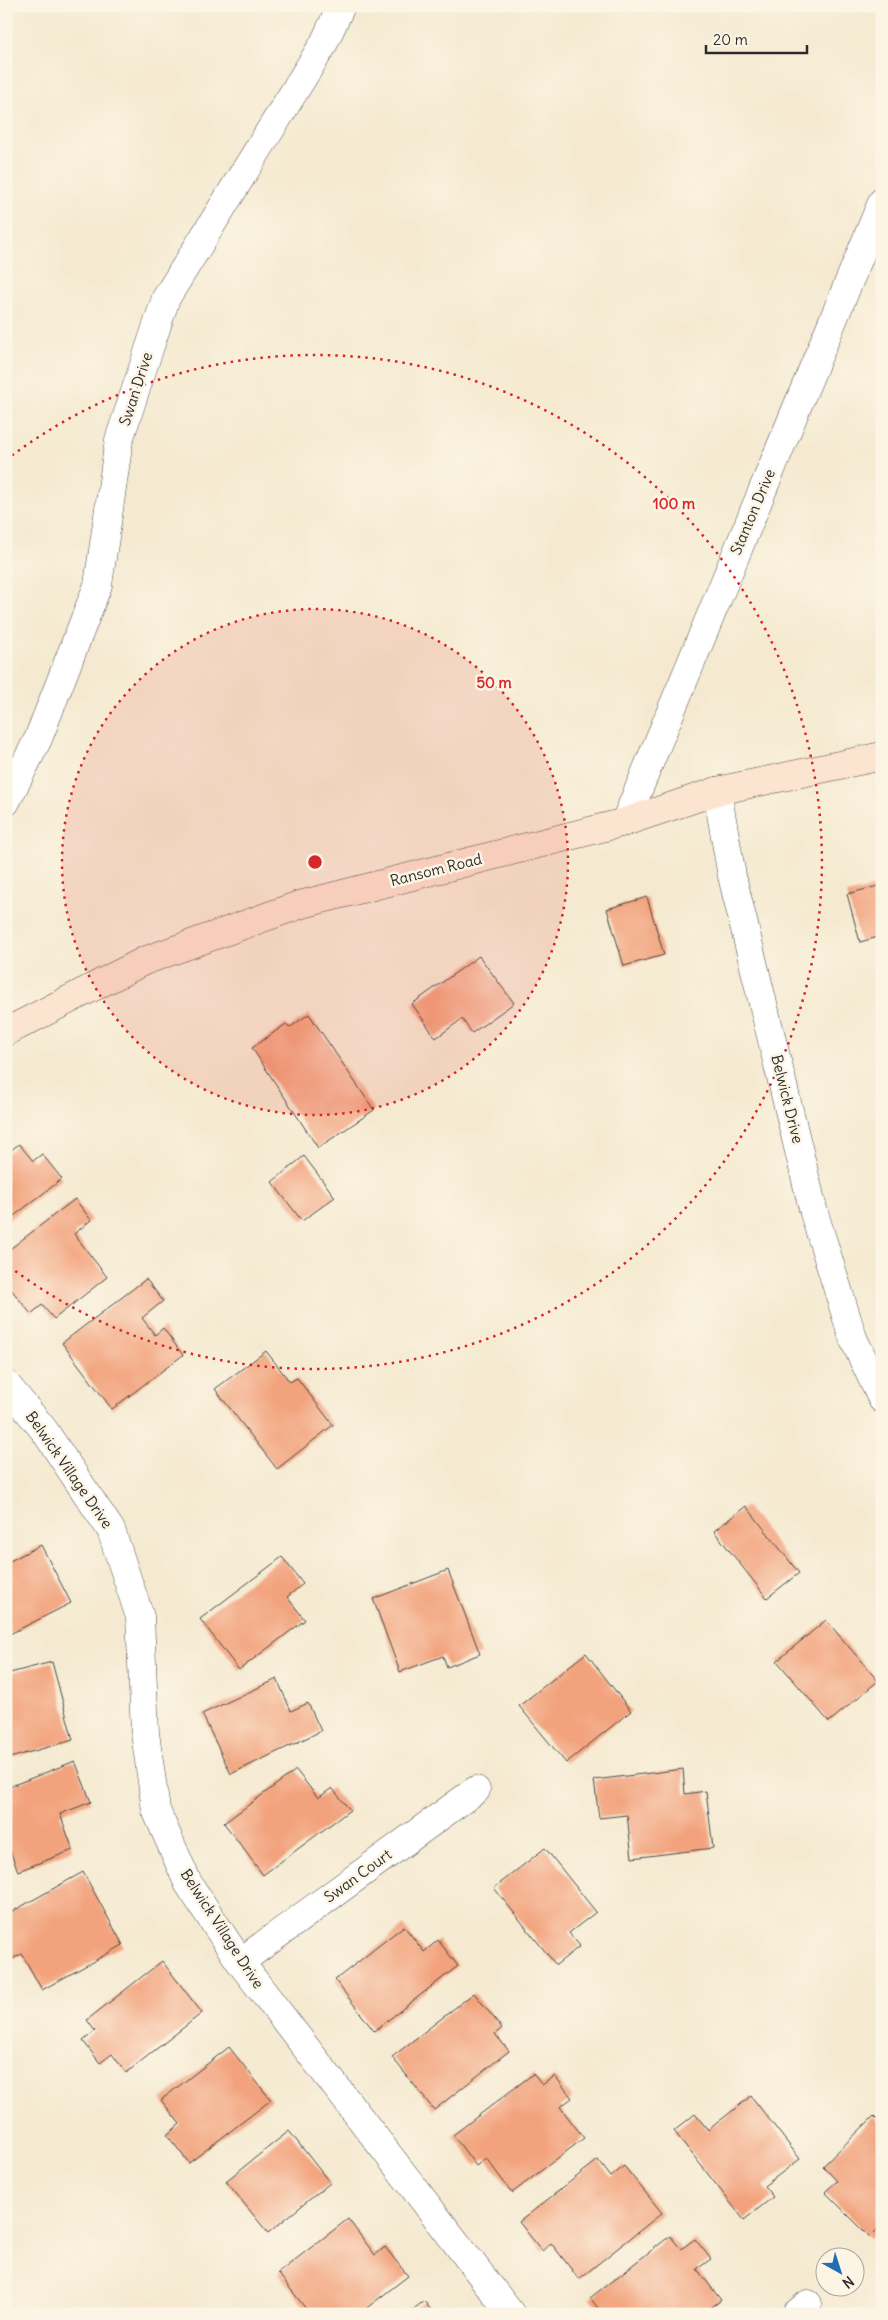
<svg xmlns="http://www.w3.org/2000/svg" width="888" height="2320" viewBox="0 0 888 2320" font-family="Delius,sans-serif">
<style>
.building{fill:#f2a27c}
.lines{fill:none;stroke-linecap:round;stroke-linejoin:round}
.street-casing{stroke:#494844;stroke-width:29}
.secondary-casing{stroke:#494844;stroke-width:29}
.street{stroke:#fff;stroke-width:28}
.secondary{stroke:#fce5d0;stroke-width:28}
.ring{fill:none;stroke:#d62828;stroke-width:2.5;stroke-dasharray:2.5 5}
.labels{text-anchor:middle;stroke-width:5;stroke-linejoin:round;paint-order:stroke}
.street-label{font-size:15px;fill:#2b2b2b;stroke:#fcf5e5}
.centre{fill:#d62828;stroke:#fcf5e5;stroke-width:2.5}
.ring-label{font-size:15px;text-anchor:middle;font-weight:bold;fill:#d62828;stroke:#fcf5e5;stroke-width:5;stroke-linejoin:round;paint-order:stroke}
</style>
<rect width="100%" height="100%" fill="#fcf5e5"/>
<filter id="ink" filterUnits="userSpaceOnUse"><feTurbulence type="fractalNoise" baseFrequency=".02" numOctaves="2"/><feDisplacementMap in="SourceGraphic" scale="10" xChannelSelector="R" yChannelSelector="G"/><feConvolveMatrix kernelMatrix="1 2 1 2 8 2 1 2 1" color-interpolation-filters="sRGB"/></filter>
<filter id="wash" filterUnits="userSpaceOnUse"><feTurbulence type="fractalNoise" baseFrequency=".0096" numOctaves="4" result="noise"/><feDisplacementMap in="SourceGraphic" scale="20" xChannelSelector="R" yChannelSelector="G"/><feGaussianBlur stdDeviation="1.12" result="paint"/><feColorMatrix in="noise" values="0 0 0 0 0 0 0 0 0 0 0 0 0 0 0 0 0 1.4 0 .05"/><feComposite in="paint" operator="in"/></filter>
<g filter="url(#wash)">
<rect width="100%" height="100%" fill="#f5ead1"/>
<g id="blocks">
<path class="building" d="M882,885V936L860,942L847,894Z
M647,897L664,955L624,966L607,909Z
M479,956L514,1003L472,1033L462,1019L436,1038L412,1004Z
M309,1014L374,1110L318,1148L252,1048L286,1024L289,1028Z
M19,1144L33,1161L42,1154L62,1179L6,1222V1154Z
M304,1156L335,1197L302,1221L272,1182Z
M75,1199L91,1220L74,1234L107,1277L54,1319L42,1305L31,1314L6,1283V1252Z
M146,1279L163,1301L142,1318L155,1335L163,1328L183,1355L112,1409L62,1343Z
M266,1351L290,1382L297,1378L333,1425L277,1469L215,1389Z
M746,1506L799,1573L767,1598L714,1531Z
M41,1545L71,1603L6,1636V1563Z
M282,1557L303,1584L287,1597L305,1620L239,1670L200,1619Z
M448,1570L480,1654L447,1667L443,1656L400,1672L373,1599Z
M826,1620L878,1681L829,1722L777,1661Z
M586,1653L631,1711L566,1763L519,1706Z
M52,1662L73,1740L6,1759V1674Z
M277,1679L291,1711L308,1703L321,1731L231,1774L202,1714Z
M75,1761L91,1802L60,1814L73,1850L18,1871L6,1841V1788Z
M683,1769L685,1794L706,1791L713,1848L632,1858L627,1815L599,1818L594,1780Z
M296,1770L318,1798L332,1788L350,1810L263,1875L224,1823Z
M545,1848L596,1912L569,1933L580,1946L556,1965L494,1888Z
M83,1872L123,1945L42,1990L22,1954L8,1961L6,1958V1930L10,1928L6,1921V1915Z
M404,1926L424,1952L438,1940L458,1966L374,2031L335,1980Z
M162,1961L202,2013L126,2073L112,2054L100,2063L83,2041L95,2031L87,2020Z
M474,1993L502,2028L495,2034L509,2051L434,2110L392,2057Z
M229,2047L271,2100L189,2163L167,2135L180,2124L161,2100Z
M533,2074L542,2085L555,2076L572,2098L560,2107L584,2138L512,2193L486,2158L476,2166L453,2135Z
M751,2096L800,2159L764,2186L773,2197L744,2220L674,2131L695,2114L708,2130Z
M874,2116L882,2124V2225L870,2237L825,2192L837,2181L823,2166Z
M289,2131L330,2183L268,2233L226,2181Z
M598,2160L611,2177L624,2166L662,2213L579,2279L551,2243L542,2251L519,2222Z
M348,2219L375,2255L385,2247L408,2276L359,2314H310L278,2273Z
M670,2236L681,2249L695,2239L711,2259L697,2269L721,2300L703,2314H603L590,2298Z
M424,2301L434,2314H407Z"/>
</g>
</g>
<g filter="url(#ink)">
<use href="#blocks" fill-opacity="0" stroke="#494844" stroke-width="1"/>
<g class="lines">
<defs>
<path id="street" d="M717,791L732,876L814,1213L853,1338L882,1399
M6,802L38,739L98,585L119,440L166,298L323,45L341,6
M625,822L882,202
M6,1384L44,1430L111,1530L140,1617L145,1733L156,1810L188,1883L240,1962L511,2314
M240,1962L476,1790
M796,2314L808,2304"/>
<path id="secondary" d="M6,1032L144,961L299,905L625,822L717,791L882,756"/>
</defs>
<use href="#street" class="street-casing"/>
<use href="#secondary" class="secondary-casing"/>
<use href="#street" class="street"/>
<use href="#secondary" class="secondary"/>
</g>
</g>
<circle cx="315" cy="862" r="253" fill="#d62828" fill-opacity=".12"/>
<g class="ring">
<circle cx="315" cy="862" r="253"/>
<path d="M6 460A507 507 0 1 1 6 1264"/>
</g>
<g class="labels">
<g class="street-label">
<text transform="translate(136 389) rotate(-72)" y="5">Swan Drive</text>
<text transform="translate(753 512) rotate(-67)" y="5">Stanton Drive</text>
<text transform="translate(436 870) rotate(-14)" y="5">Ransom Road</text>
<text transform="translate(787 1099) rotate(76)" y="5">Belwick Drive</text>
<text transform="translate(69 1470) rotate(55)" y="5">Belwick Village Drive</text>
<text transform="translate(358 1876) rotate(-36)" y="5">Swan Court</text>
<text transform="translate(222 1929) rotate(57)" y="5">Belwick Village Drive</text>
</g>
</g>
<circle cx="315" cy="862" r="8" class="centre"/>
<g class="ring-label">
<text x="674" y="509">100 m</text>
<text x="494" y="688">50 m</text>
</g>
<rect width="888" height="2320" fill="none" stroke="#fcf5e5" stroke-width="25"/>
<g transform="translate(840 2272) rotate(141)"><circle r="24" fill="#fcf5e5" stroke="#a8a49b"/>
<path d="M0-4L9 19L0 12L-9 19Z" fill="#1f6fb2"/>
<text y="-8" font-size="14" font-weight="bold" text-anchor="middle" fill="#2b2b2b">N</text>
</g>
<path d="M706 45v8h101v-8" fill="none" stroke="#2b2b2b" stroke-width="2.5"/>
<text x="713" y="45" font-size="15" fill="#2b2b2b" stroke="#fcf5e5" stroke-width="4" paint-order="stroke">20 m</text>
</svg>
